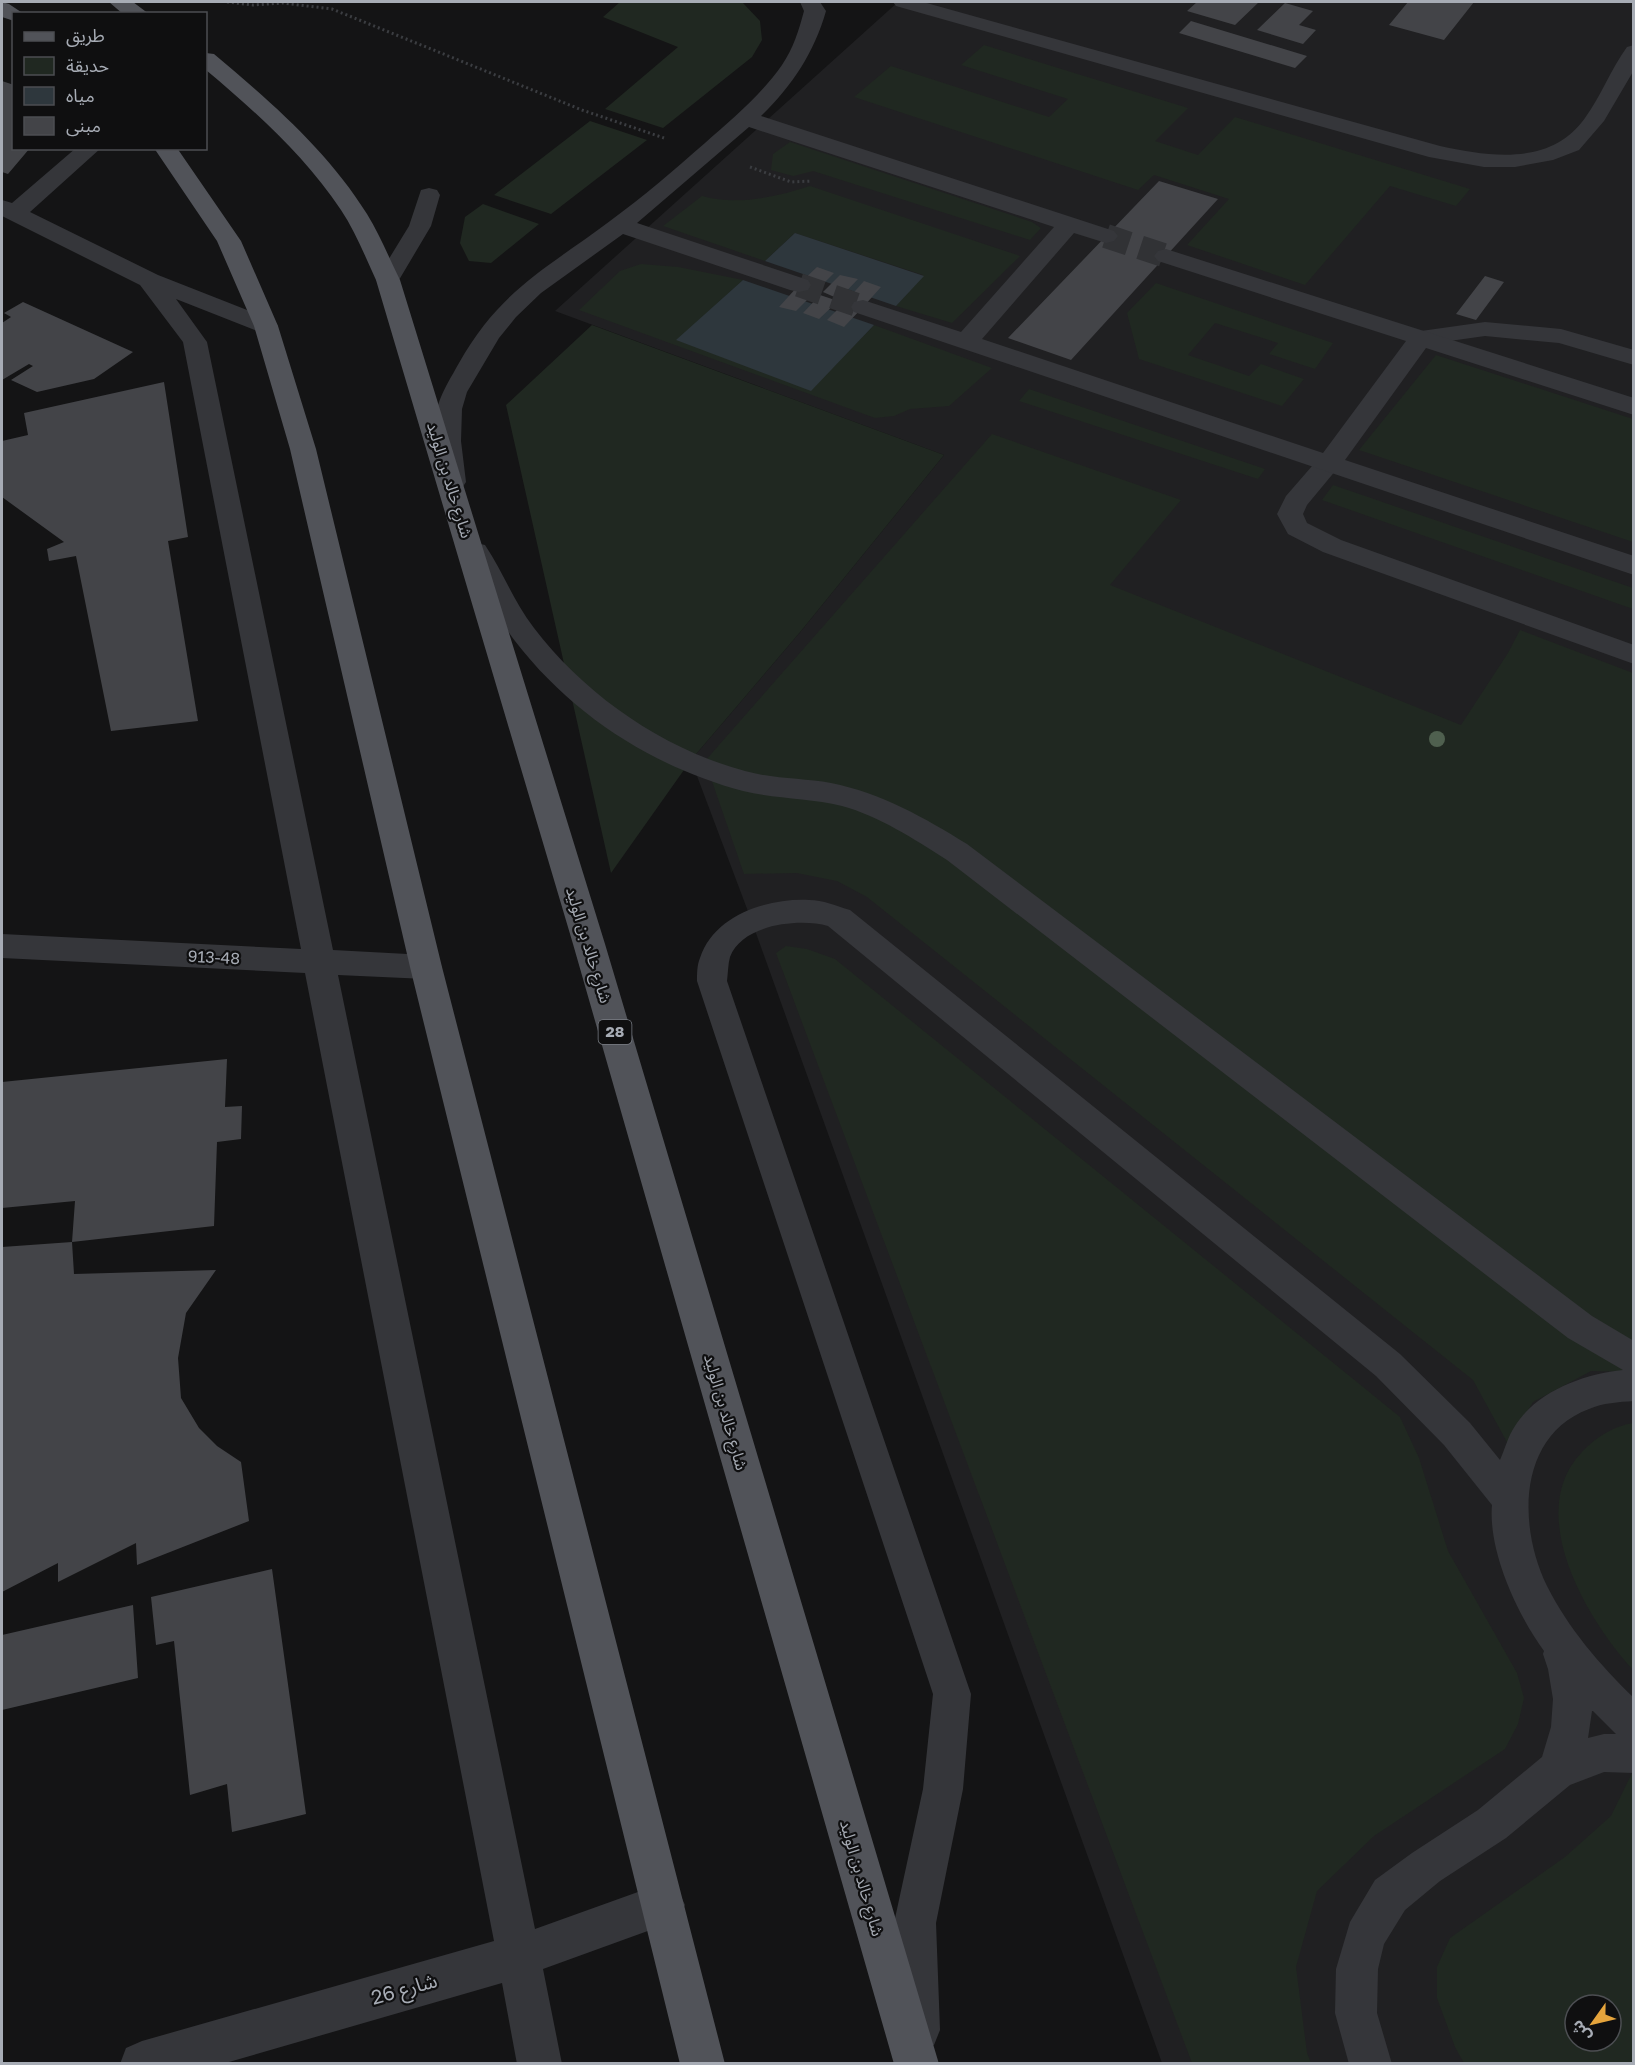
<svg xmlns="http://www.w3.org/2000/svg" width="1635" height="2065" viewBox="0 0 1635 2065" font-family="'Golos Text','Noto Sans Arabic',sans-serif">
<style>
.built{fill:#202022;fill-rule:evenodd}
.green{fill:#202821;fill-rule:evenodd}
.water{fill:#2e373d}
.building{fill:#434448}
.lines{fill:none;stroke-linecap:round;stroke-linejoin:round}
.tertiary-tunnel{stroke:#313235;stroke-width:24;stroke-dasharray:24 12;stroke-linecap:butt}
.path{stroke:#3b3d41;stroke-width:3;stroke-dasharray:2 3;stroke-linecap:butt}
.service{fill:#35363a;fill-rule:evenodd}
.minor{fill:#35363a;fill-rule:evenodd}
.tertiary{fill:#35363a;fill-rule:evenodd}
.primary{fill:#515359;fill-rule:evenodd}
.tree{fill:#4f604f}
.labels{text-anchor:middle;stroke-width:4.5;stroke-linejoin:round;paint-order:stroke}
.shield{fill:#0f0f10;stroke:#797d84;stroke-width:1.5}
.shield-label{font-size:15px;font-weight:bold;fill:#a7acb5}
.street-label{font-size:16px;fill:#a7acb5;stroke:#0f0f10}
.near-street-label{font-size:20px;fill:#a7acb5;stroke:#0f0f10}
</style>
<rect width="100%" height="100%" fill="#141415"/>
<path class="built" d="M898,2H1633V2063H1162L752,922L691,760L801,631L944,455L555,311ZM1575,2005H1611V2041H1575Z"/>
<path class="green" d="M620,2H738L743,3L760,21L762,40L752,57L663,128L605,109L678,47L603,17Z
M984,45L1188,108L1155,141L1198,155L1235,117L1470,189L1456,206L1390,186L1305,285L1187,245L1229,199L1154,175L1138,190L854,97L891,66L1049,117L1068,99L961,65Z
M590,121L647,140L551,214L494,195Z
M790,142L1032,222L1041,228L1030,240L813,171L793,176L771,170L773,154Z
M810,186L1020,256L952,323L896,306L923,275L795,233L765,261L663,226L702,196C737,206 776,197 810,186Z
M483,204L539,224L491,263L469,261L460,243L465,217Z
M641,264L678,267L743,280L677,340L811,390L874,325L992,368L949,406L910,409L894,416L875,418L579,310L620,271Z
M1156,283L1333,343L1315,369L1269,354L1278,343L1215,323L1188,355L1249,376L1261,364L1304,379L1282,406L1139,359L1127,313Z
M592,325L944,455L801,631L691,760L611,873L506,405Z
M1436,355L1633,419V542L1359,450Z
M1029,389L1265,469L1258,479L1019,401Z
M992,434L1181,500L1110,585L1461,725L1508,653L1520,630L1633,673V1372L1591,1371L1533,1402L1508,1444L1473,1380L867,897L837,881L797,873L744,874L705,761Z
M1333,485L1633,588V609L1322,500Z
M786,946L807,949L835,959L1400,1417L1419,1458L1448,1551L1517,1673L1524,1698L1518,1724L1505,1749L1374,1836L1317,1891L1296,1967L1307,2053L1311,2063H1192L776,953Z
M1633,1423H1634L1633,1670C1588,1621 1523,1513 1582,1452C1596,1437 1614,1426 1633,1423Z
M1633,1771V2063H1464L1455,2047L1437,1998V1967L1450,1938L1565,1857L1611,1816ZM1575,2005H1611V2041H1575Z"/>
<path class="water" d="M795,233L924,276L896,306L765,261Z
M743,280L874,325L811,391L676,340Z"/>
<path class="building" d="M1197,2H1259L1235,25L1187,11Z
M1408,2H1474L1444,40L1389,25Z
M1285,3L1313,11L1299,25L1316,30L1303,44L1257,30Z
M1191,21L1307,56L1295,68L1179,33Z
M2,81L14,85V148H30L8,174L2,172Z
M1159,181L1218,199L1071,360L1008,338Z
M817,267L834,273L817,290L799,284Z
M840,275L858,279L839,299L823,292Z
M1485,276L1504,282L1476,320L1456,314Z
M864,281L881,287L864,306L847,300Z
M798,286L815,292L796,311L779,307Z
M820,295L838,301L819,319L803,313Z
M23,302L133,352L94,379L37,392L11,380L33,366L29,364L2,380V323L11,317L4,313Z
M845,302L862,308L844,327L827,320Z
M164,382L188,537L168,541L198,721L111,731L76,556L49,561L47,549L64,542L2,497V441L28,435L24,413Z
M227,1059L225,1107L242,1106L241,1139L217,1142L214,1226L72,1242L75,1201L2,1208V1082Z
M72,1242L74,1274L216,1270L186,1313L178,1358L181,1398L199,1428L217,1446L241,1462L249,1521L137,1565L136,1543L58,1582V1563L2,1592V1247Z
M272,1569L306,1814L232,1832L227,1784L190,1795L174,1641L156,1645L151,1597Z
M133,1605L138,1678L2,1710V1635Z"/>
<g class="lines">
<path class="tertiary-tunnel" d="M1106,236L1166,256
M799,285L863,307"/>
<path class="path" d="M227,2L253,5L283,3L332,9L582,110L664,138
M750,167L791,182L812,181"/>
<path class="service" d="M893,2H923L1440,146C1491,157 1551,166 1585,118C1601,96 1611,69 1627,47L1634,45V70L1604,121L1579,150L1553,160L1515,167H1484L1429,157L896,6Z
M429,188L437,190L440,195L431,226L396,285L388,287L380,285L376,280L409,226L421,190Z
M1485,322L1561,329L1634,350V365L1559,343L1485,336L1421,345L1413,343L1409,338L1413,333L1421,331Z
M1328,456L1337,458L1341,464L1307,505L1303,514L1307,523L1341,540L1634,645V664L1323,552L1288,534L1277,514L1286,496L1319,458Z
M476,543L485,545C503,572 514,602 534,628C585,695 663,749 745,771C773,779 803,778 831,783C881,793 925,818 967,844L1592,1316L1634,1341V1401C1618,1402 1603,1403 1589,1409C1517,1436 1518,1527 1547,1586C1568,1628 1600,1665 1634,1698V1773L1604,1772L1570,1785L1506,1838L1440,1881L1405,1910L1384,1944L1378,1969L1377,2013L1392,2064H1349L1335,2013L1336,1969L1350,1922L1375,1880L1412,1853L1478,1810L1542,1757L1551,1727L1553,1699L1548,1669L1543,1654L1544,1651C1517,1614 1488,1551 1492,1505L1444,1445L1376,1376L828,926C800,918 742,924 730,957C728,964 728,973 727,981L971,1694L963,1789L936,1923L940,2030L934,2045L919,2051L904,2045L898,2030L894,1923L923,1789L933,1694L697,981C697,974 697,965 700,958C714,915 767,898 809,900C823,900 836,906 850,910L1400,1354L1470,1423L1500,1460C1505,1449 1508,1436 1515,1426C1537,1391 1584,1374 1623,1370L1568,1338L947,860C914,839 879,816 842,806C809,798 775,799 743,791C653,767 572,715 515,641C494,613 479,582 463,551L467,545ZM1592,1711H1593L1616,1734H1604L1588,1738Z"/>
<path class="minor" d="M76,148H101L30,212L158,275L275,321L278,326L275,331L266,333L257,331L176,299L207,342L333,950L426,955L437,958L442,967L437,976L426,979L338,975L535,1929L663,1883L678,1890L685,1905L678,1920L543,1969L562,2064H517L502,1983L222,2064H120L126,2048L142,2041L494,1941L305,973L2,958V934L301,949L183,342L140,285L2,216V200L12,203Z"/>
<path class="tertiary" d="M800,2H820L826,11C814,53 792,86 761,116L1114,231L1118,236L1114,241L1106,243L1074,233L982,339L1323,453L1406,341L1158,261L1154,256L1158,251L1166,249L1634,398V415L1426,348L1345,460L1634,556V575L854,312L851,307L854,302L863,300L961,332L1054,227L749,127L637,223L808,280L811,285L808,290L799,292L790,290L623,234L541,293L516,317L499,338L467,392L462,409L461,441L466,482L462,488L453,490L444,488C436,477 437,461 436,448C432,407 440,397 459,363C500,290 546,269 610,221C643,197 674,170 705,143C732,119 761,95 782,65C793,49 799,30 804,11Z"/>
<path class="primary" d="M2,2L9,4L24,14H14V21L2,17Z
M109,2H133L149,14H123Z
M206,53L214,54C270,101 328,151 367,214C380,235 389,258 400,280L605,944L939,2064H894L573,944L376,280C365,256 355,231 341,210C305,156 255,111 206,70Z
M154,148H177L241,241L278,326L316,449L442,967L725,2064H680L410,967L290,449L254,326L217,241Z"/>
</g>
<circle class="tree" cx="1437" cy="739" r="8"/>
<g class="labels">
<rect class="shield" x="598.5" y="1020" width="33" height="24" rx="4.5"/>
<g class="shield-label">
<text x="615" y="1037">28</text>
</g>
<g class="street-label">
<text transform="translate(450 480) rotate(73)" y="6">شارع خالد بن الوليد</text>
<text transform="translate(589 945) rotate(73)" y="6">شارع خالد بن الوليد</text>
<text transform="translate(214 957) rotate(3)" y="6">913-48</text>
<text transform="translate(726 1412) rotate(74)" y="6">شارع خالد بن الوليد</text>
<text transform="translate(862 1878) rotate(74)" y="6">شارع خالد بن الوليد</text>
</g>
<g class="near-street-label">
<text transform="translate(404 1989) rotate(-16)" y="7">شارع 26</text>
</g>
</g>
<rect width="1635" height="2065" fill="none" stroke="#a7acb5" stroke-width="6"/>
<rect x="12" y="12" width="195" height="138" fill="#0f0f10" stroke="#4c4e52" stroke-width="1.5"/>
<rect x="24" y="32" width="30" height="9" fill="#515359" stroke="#4c4e52" stroke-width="1.5"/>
<text x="66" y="42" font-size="18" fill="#a7acb5">طريق</text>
<rect x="24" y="57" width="30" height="18" fill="#202821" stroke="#4c4e52" stroke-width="1.5"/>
<text x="66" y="72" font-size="18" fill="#a7acb5">حديقة</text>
<rect x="24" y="87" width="30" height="18" fill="#2e373d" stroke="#4c4e52" stroke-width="1.5"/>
<text x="66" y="102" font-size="18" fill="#a7acb5">مياه</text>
<rect x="24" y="117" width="30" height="18" fill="#434448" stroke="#4c4e52" stroke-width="1.5"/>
<text x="66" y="132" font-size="18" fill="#a7acb5">مبنى</text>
<g transform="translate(1593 2023) rotate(236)"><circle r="28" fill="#0f0f10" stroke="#4c4e52" stroke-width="1.5"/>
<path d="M0-4.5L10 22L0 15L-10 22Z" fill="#e5a43c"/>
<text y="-9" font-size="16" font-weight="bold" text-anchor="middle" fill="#a7acb5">ش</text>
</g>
</svg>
